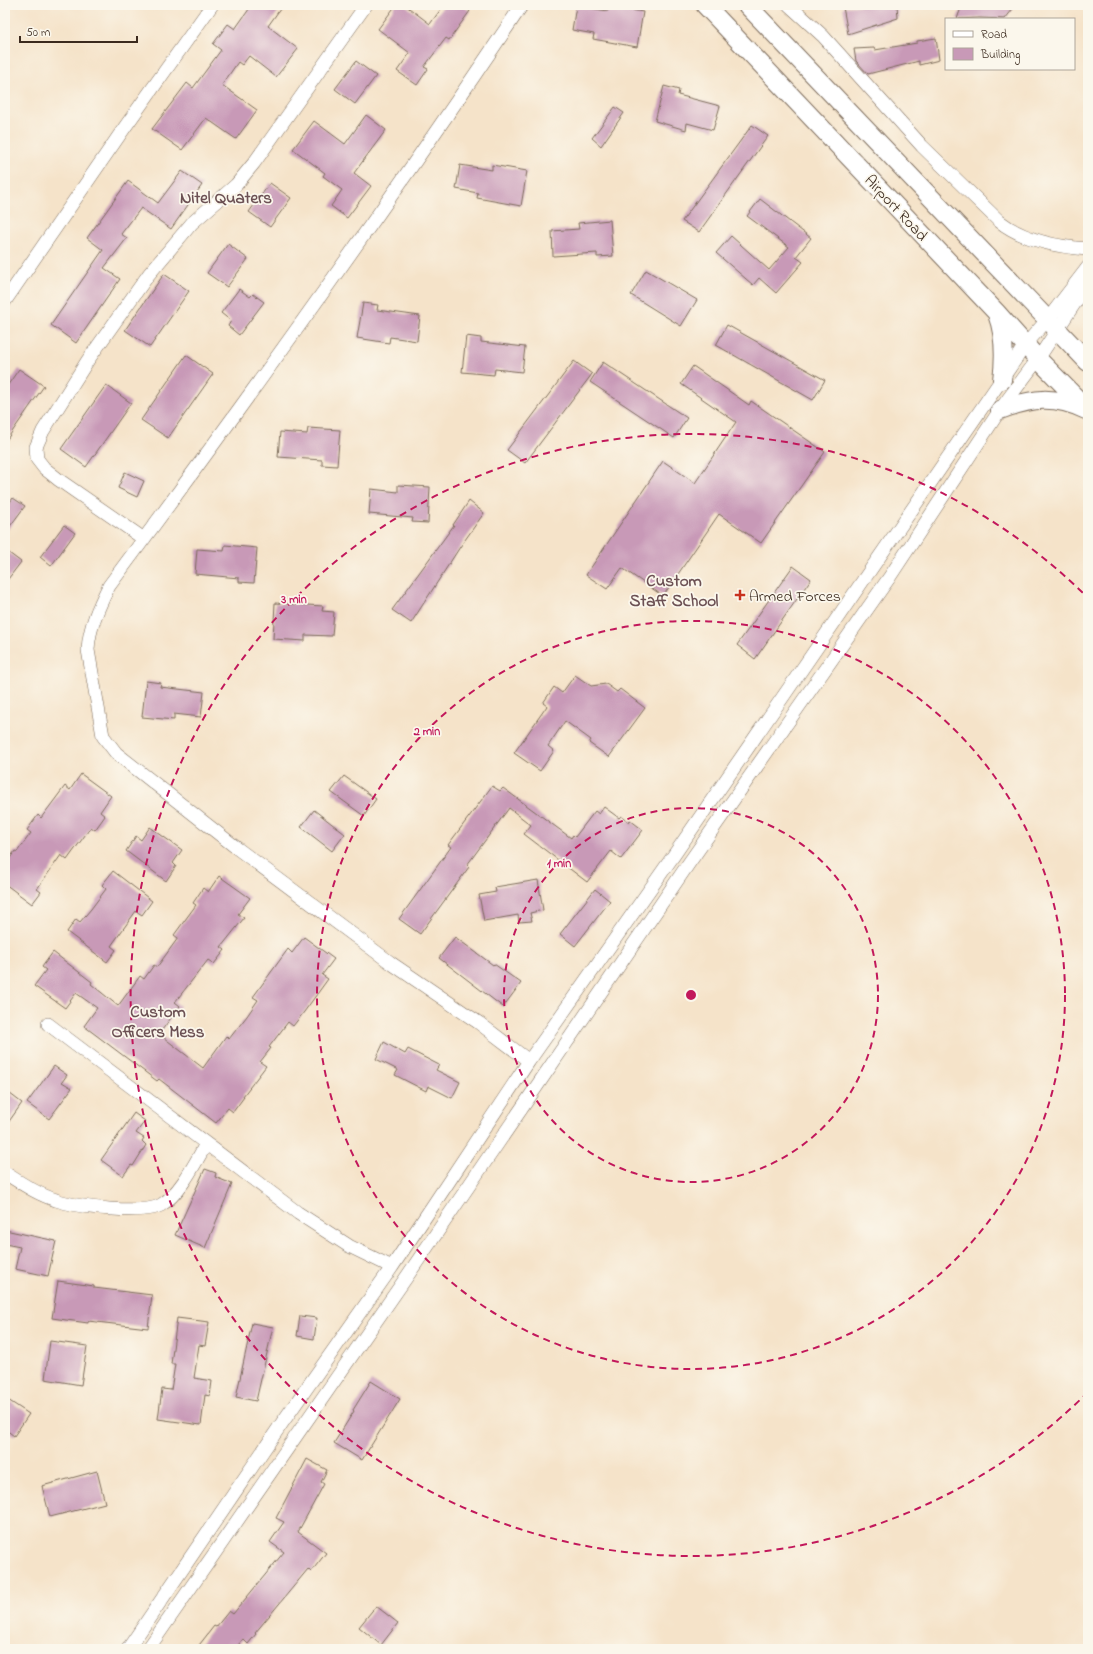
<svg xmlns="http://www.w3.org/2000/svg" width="1093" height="1654" viewBox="0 0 1093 1654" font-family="'Indie Flower',sans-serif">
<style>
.building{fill:#c899b7}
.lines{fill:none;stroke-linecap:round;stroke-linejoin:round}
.street-casing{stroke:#7c6b5a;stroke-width:14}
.secondary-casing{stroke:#7c6b5a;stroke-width:20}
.street{stroke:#fff;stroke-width:13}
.secondary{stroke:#fff;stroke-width:18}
.ring{fill:none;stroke:#c2185b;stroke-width:2;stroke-dasharray:7 5}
.poi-dot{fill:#c8321e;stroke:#fbf7ec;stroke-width:1.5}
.labels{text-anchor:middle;stroke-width:3.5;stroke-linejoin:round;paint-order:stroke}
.street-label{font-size:16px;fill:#3b2a1e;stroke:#fbf7ec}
.poi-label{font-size:16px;fill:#3b2a1e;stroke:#fbf7ec;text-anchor:start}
.neighbourhood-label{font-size:17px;font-weight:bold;fill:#6c5154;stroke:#fbf7ec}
.centre{fill:#c2185b;stroke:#fbf7ec;stroke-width:2}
.ring-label{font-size:12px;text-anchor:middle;font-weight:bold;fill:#c2185b;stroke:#fbf7ec;stroke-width:3.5;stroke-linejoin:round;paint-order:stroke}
</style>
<rect width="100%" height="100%" fill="#fbf7ec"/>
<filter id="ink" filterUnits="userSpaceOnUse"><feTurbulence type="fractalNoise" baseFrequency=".025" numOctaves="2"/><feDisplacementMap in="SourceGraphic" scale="8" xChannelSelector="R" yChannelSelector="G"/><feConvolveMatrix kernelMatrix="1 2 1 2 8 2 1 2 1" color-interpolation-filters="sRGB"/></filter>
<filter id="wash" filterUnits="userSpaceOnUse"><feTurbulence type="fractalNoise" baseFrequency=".012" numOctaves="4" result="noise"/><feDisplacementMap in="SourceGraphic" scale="16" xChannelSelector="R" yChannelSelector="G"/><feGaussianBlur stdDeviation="0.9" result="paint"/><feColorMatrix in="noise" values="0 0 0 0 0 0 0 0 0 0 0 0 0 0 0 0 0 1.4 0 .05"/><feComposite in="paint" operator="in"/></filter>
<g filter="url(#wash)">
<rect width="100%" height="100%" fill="#f5e3c9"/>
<g id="blocks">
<path class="building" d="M252,5H283L268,26L298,49L276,77L249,56L242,65L238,62L222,85L257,110L236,139L206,118L182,150L152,129L187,83L193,88L221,50L213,44L228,24L235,29Z
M396,5H405L430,24L444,5H462L470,11L449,40L446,38L424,67L428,69L417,85L397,71L410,53L378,29Z
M864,5H897L898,18L848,34L843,7Z
M962,5H1016L1005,19L979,18L957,19Z
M576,6L608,11V6L643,12L637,47L593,39L594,34L572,30Z
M936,38L939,60L919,65V61L868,74L856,61L854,49L874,48L875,50L917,43V41Z
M356,61L376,76L355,104L335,89Z
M664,86L679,90L678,95L720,106L713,130L687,123L686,130L655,121Z
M615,107L624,113L601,146L592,138Z
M366,115L386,130L354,173L371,186L347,218L331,206L342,190L323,176L325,173L293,149L314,121L345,144Z
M752,125L768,136L699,232L682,221Z
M460,165L492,170V165L527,171L521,206L477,198L478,193L456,189Z
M182,171L202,185L171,229L141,208L121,234L127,238L104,268L120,279L76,343L51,325L103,250L87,238L128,181L158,203Z
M270,183L291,198L270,227L249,212Z
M760,199L811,238L796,257L803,262L776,293L759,278L753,285L716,253L731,236L769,270L789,247L747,216Z
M610,220L613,256L597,257V253L553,256L552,231L579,229L578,223Z
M228,244L248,259L227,287L207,273Z
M646,270L697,300L681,326L631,295Z
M164,274L189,291L150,347L125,330Z
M239,289L250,297L253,294L264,302L239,335L228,326L231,321L221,313Z
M363,303L378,305L377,310L420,316L417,341L390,337L389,343L357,338Z
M727,325L825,380L813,400L716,345Z
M466,336L481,338V342L525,347L522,372L495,369L494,375L462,372Z
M186,355L213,374L168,438L141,420Z
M574,361L592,374L525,463L507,450Z
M603,362L687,418L674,438L590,382Z
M693,366L749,405L751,401L825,452L761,543L719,514L663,596L622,568L607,589L586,575L663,461L695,483L736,422L681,384Z
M19,369L44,386L5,442V389Z
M106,385L131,403L86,467L61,449Z
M308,428L340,430L337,466L322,465V460L278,457L280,432L307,434Z
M125,472L144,481L137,497L118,488Z
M398,485L430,487L428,523L412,522L413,518L369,514L371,489L398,492Z
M13,498L25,506L5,533V509Z
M469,501L484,513L460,547L411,623L392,610L454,525H453Z
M64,525L75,533L51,566L40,557Z
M225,545L257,548L254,583L239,582V578L195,574L197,549L224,551Z
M5,550L21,562L5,583Z
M793,566L811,579L755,659L737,645Z
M275,603L323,606L322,611L334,612L332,636L305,635V641L273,639Z
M575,675L591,686L606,684L617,692L620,689L645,708L609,757L589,743L591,740L565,721L548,746L554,751L540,771L514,753L547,706L543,703L554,687L562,693Z
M146,681L161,683L160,687L204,692L201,717L174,714V720L142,717Z
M81,774L111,796L100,812L105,816L95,830L91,827L67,860L61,855L37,889L41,892L32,904L5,884V865L15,851L17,852L31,833L27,830L38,815L41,818L65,786L70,790Z
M344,776L376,799L364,816L331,792Z
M492,786L500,791L503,788L571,838L573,835L575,837L595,811L599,814L604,807L619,818L621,816L629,822L630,820L643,830L621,859L611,851L587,882L524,834L531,825L509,808L467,865L469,867L420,934L399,919L451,847L448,845Z
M314,810L345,834L332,851L301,827Z
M150,827L182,850L173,863L176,866L166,881L126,851L136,836L141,840Z
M113,871L152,901L142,915L136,911L111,946L116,950L107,962L67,932L76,919L80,922L91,909L106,889L102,885Z
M219,876L250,898L238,914L244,918L221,947L225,950L214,964L208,960L175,1002L180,1006L159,1034L203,1068L226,1036L229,1039L247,1016L258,1000L253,997L288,949L292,953L304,937L334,959L322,975L328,979L304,1012L293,1026L288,1022L269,1047L271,1048L260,1062L266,1066L243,1096L244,1097L233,1112L228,1108L216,1123L159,1079L157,1081L84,1026L97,1008L76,993L65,1008L34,986L46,970L42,967L53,952L92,982L91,984L118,1006L140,976L144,979L154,965L157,967L178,938L174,935L196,905L193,903L203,888L208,892Z
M538,880L543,910L530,913L532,921L519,922L518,915L484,921L479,895L496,892L495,887Z
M595,889L610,901L575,946L560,934Z
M455,937L493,965L494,964L521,983L503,1007L439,958Z
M384,1042L405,1054L408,1049L439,1065L436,1070L460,1082L452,1098L428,1086L426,1091L395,1075L398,1070L376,1059Z
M54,1066L67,1075L62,1082L72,1088L49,1119L27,1103Z
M5,1090L22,1103L5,1127Z
M134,1113L145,1121L136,1133L144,1138L142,1141L146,1145L133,1166L131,1165L123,1176L101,1160Z
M205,1169L216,1173L215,1177L232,1184L205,1248L175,1235Z
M5,1230L56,1241L48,1276L15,1269L20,1247L5,1244Z
M58,1281L94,1286V1288L152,1295L148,1328L88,1321V1323L52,1318Z
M300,1316L317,1318L314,1339L297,1336Z
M177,1318L209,1322L205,1346L199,1345L194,1378L212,1381L210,1396L205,1395L201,1425L158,1419L162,1389L171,1390L175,1364H171Z
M252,1323L273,1327L256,1401L236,1397Z
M50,1341L87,1346L81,1385L45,1379Z
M371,1381L400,1399L362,1460L334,1443L354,1411L353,1410Z
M5,1398L29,1414L14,1436L5,1429Z
M307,1459L327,1470L321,1482L324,1484L298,1532L326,1553L311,1572L308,1569L255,1633L256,1634L248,1644L243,1639L235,1649H196L214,1626L216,1627L229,1611L233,1614L284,1552L270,1542L284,1522L276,1518Z
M97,1471L105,1503L50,1517L42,1486Z
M376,1606L398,1623L381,1645L359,1627Z"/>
</g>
</g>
<g filter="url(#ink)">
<use href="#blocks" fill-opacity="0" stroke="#7c6b5a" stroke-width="1"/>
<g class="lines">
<defs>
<path id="street" d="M522,5C390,202 251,395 109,586C99,606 89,627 88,650L103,736L116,753L238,849L391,963L479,1023L529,1061
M789,5L823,36L922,146L999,221C1023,240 1057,247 1088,249
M5,301L125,127L212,5
M144,539L59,480L44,468L37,459L36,447L43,431L88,360L149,274L192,223L236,185L254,163L366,5
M48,1024L298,1213L349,1246L392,1267
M5,1173C21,1183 37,1194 56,1200C76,1207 143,1215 161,1205C180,1194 195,1163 206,1144
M128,1649L282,1423L392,1267L529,1061L674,855L1026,344L1048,319L1088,267
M148,1649L408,1275L689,863L889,578L1000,410L1038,359L1088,283"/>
<path id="secondary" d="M705,5L997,313L1038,359L1088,410
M747,5L1088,362
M997,314C1005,335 1005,357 1002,380
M1000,410C1032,398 1054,395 1086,410"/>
</defs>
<use href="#street" class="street-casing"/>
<use href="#secondary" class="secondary-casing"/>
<use href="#street" class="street"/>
<use href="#secondary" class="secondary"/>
</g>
</g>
<g class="ring">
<circle cx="691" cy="995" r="187"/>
<circle cx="691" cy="995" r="374"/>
<path d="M1088 1392A561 561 0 1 1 1088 598"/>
</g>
<path class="poi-dot" d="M738 589h4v4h4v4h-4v4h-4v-4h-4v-4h4z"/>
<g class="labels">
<g class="street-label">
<text transform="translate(897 207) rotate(47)" y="6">Airport Road</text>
</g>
<g class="poi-label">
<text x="749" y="601">Armed Forces</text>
</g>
<g class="neighbourhood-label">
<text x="226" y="203">Nitel Quaters</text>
<text x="674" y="586">Custom<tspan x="674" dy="20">Staff School</tspan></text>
<text x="158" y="1017">Custom<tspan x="158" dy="20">Officers Mess</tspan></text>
</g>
</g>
<circle cx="691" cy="995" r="6" class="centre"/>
<g class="ring-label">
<text x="294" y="603">3 min</text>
<text x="427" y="735">2 min</text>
<text x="559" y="867">1 min</text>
</g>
<rect width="1093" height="1654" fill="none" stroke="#fbf7ec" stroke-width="20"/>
<rect x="945" y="18" width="130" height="52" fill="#fbf7ec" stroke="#aea59a"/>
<rect x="953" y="31" width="20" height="6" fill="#ffffff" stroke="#aea59a"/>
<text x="981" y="38" font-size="12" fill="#3b2a1e">Road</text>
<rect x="953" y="48" width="20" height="12" fill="#c899b7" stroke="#aea59a"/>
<text x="981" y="58" font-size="12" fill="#3b2a1e">Building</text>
<path d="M20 36v6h117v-6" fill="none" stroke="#3b2a1e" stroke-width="2"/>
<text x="26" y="36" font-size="12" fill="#3b2a1e" stroke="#fbf7ec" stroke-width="3" paint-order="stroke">50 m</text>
</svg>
